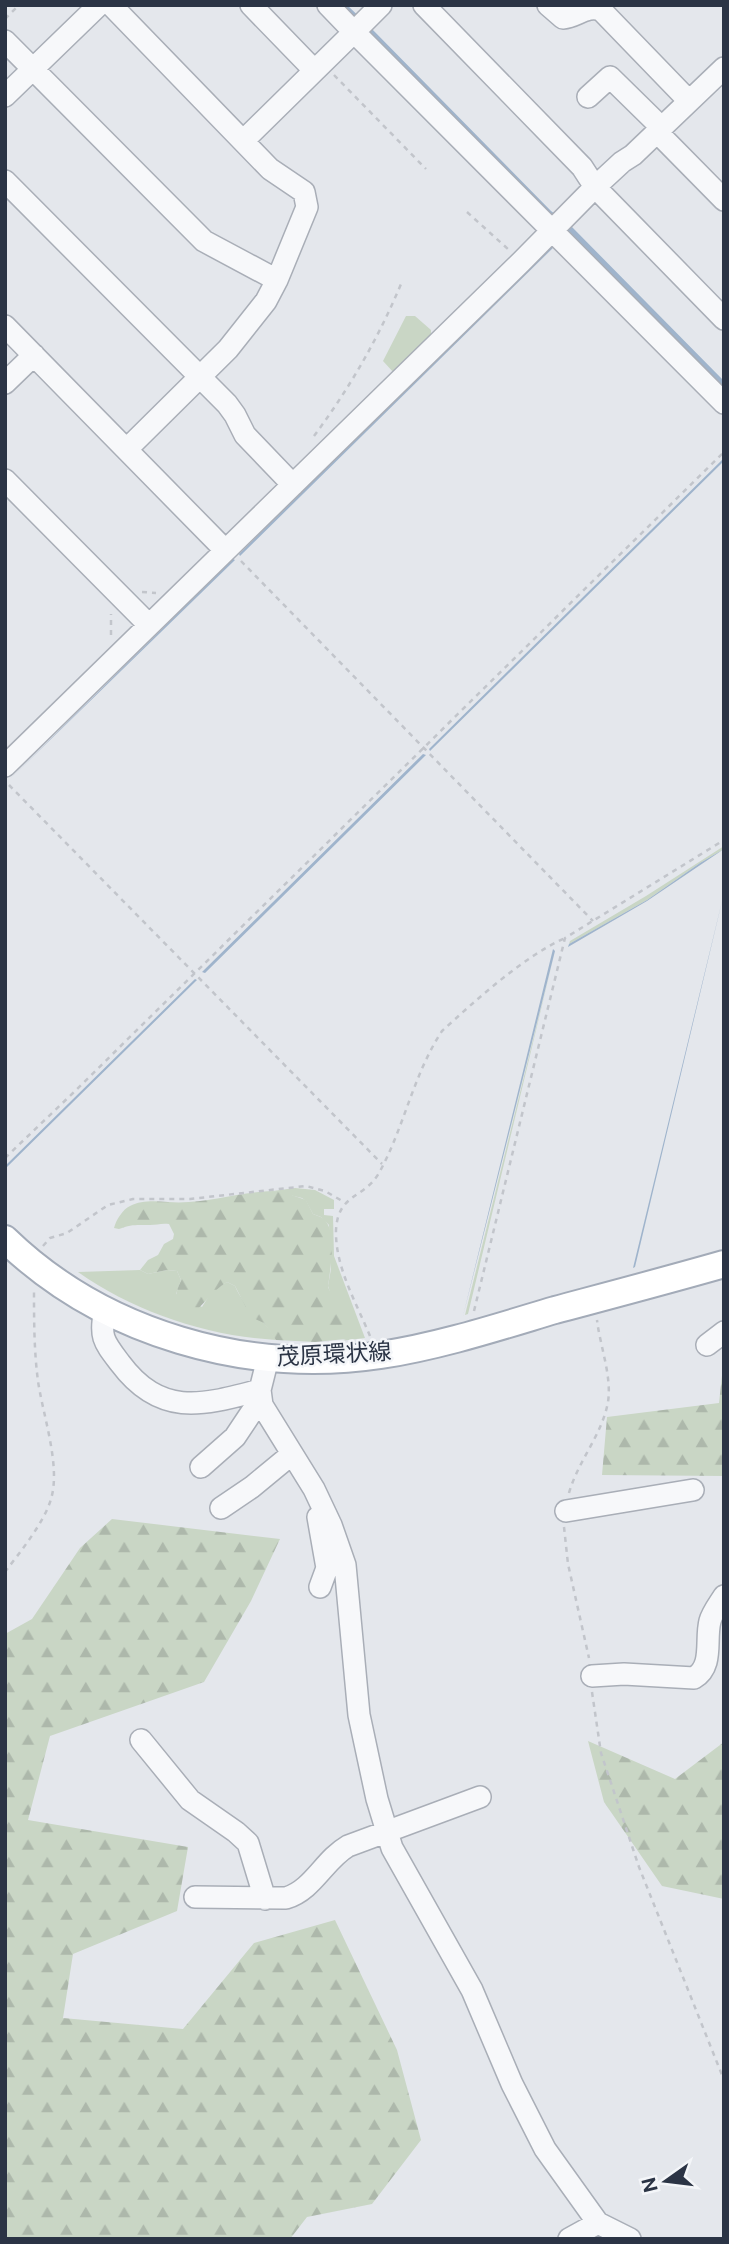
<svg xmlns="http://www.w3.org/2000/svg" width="729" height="2244" viewBox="0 0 729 2244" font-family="'Public Sans','Noto Sans JP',sans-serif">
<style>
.grass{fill:#c9d6c5}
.forest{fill:url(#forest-firs)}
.water{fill:#9fb4cc}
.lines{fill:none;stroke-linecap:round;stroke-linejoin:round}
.minor-casing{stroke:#a9aeb7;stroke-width:24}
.major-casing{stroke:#a3abb8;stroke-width:30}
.path{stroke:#c2c5cb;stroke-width:2.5;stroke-dasharray:5 5;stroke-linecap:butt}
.minor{stroke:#f7f8fa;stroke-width:21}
.major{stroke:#fff;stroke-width:26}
.labels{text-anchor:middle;stroke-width:5;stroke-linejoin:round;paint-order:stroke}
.street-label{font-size:23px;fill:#2b3445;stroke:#f4f6f9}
</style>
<defs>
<pattern id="forest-firs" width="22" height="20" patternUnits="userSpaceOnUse" patternTransform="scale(1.75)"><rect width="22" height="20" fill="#c9d6c5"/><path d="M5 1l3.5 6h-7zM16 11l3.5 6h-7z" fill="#adb8ab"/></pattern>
</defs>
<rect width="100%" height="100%" fill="#e4e7ec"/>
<path class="grass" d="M406,316H415L431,330V336L394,373L383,361Z
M724,846V849L700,863L647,900L569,944L570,941L646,896Z
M555,951L468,1314L465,1315Z
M295,1188L315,1190L334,1200V1209H324V1215L333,1216L334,1256L365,1338L340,1341L346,1339L328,1286L331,1269L329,1225L321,1217L313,1214L306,1201L302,1198L273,1191Z
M140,1270L148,1274L167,1270L177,1271L181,1280L176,1294L202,1307L212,1291L227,1282L235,1286C244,1308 265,1319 276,1340C206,1336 135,1312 78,1272Z"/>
<path class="forest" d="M273,1191L283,1192L306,1200L313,1214C318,1216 324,1217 327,1223C336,1237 330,1271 328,1287C334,1304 372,1318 346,1339L315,1342L276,1340L264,1323L251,1317L235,1286L227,1282C210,1292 204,1306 188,1317C174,1302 173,1300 181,1280L177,1271L167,1270L148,1274L140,1270L148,1260L158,1255L164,1244L173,1239L174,1234L169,1224C161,1223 157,1225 150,1225C137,1225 131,1224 119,1229L114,1228C116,1220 123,1209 130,1206C141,1200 156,1201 168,1202C203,1205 238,1192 273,1191Z
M724,1357V1476L602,1475L607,1417L719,1403Z
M112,1519L280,1539L251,1601L204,1682L50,1736L28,1820L188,1847L177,1911L73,1954L63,2018L183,2029L254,1943L335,1920L397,2050L421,2140L372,2204L307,2217L290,2239H5V1634L32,1619L80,1548Z
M588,1741L675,1779L724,1742V1899L662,1886L604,1802Z"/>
<path class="water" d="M340,5H347L371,28L551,211L572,227L724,381V394Z
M555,242L557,244L240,556L239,554Z
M724,458V461L430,751L429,749Z
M233,559L235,560L9,780Z
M423,754L426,755L205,973L202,972Z
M724,849L647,901L568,947L569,944L647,900L700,863Z
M724,893L635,1267L633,1268Z
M553,949L555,951L463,1316Z
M195,979L197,980L5,1169V1166Z"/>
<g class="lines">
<defs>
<path id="minor" d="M111,5L270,169L304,192L307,207L277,280L266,301L228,349L127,449
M251,5L314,70
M381,5L354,32L724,403
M424,5L582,167L595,187L724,319
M548,5L563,18C577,17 586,5 601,10L689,101
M5,41L204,241L277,280
M5,96L99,5
M588,97L610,77L662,128
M658,133L724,200
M243,141L354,32L328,5
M5,181L227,404L235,415L245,435L293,485
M5,326L225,550
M5,383L34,355
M5,480L149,625
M5,766L521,262L595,187L622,162L633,155L724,68
M105,1310C99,1337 104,1342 120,1363C161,1418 203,1405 260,1390
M707,1345L724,1332
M268,1358L260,1390L262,1405L314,1489L331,1525L345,1565L359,1715L377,1799L392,1848L472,1990L512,2084L545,2149L598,2223L630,2239
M201,1467L235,1437L251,1413L262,1405
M221,1508L252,1487L292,1454
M566,1511L693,1490
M318,1517L327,1568L320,1587
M592,1676L624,1674L694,1678C714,1666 705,1640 710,1621C712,1613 719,1604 724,1596
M141,1740L190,1800L236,1832L248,1843L265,1899
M195,1897L286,1898C313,1890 324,1860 348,1846L480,1797
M569,2239L598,2223"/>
<path id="major" d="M5,1239C103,1334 248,1375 381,1355C440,1346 498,1327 555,1310C611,1295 668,1280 724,1264"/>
</defs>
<use href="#minor" class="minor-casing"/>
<use href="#major" class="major-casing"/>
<path class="path" d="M5,19L19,5
M334,75L426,169
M467,212L509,250
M314,436C349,389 378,339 401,284
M241,561L593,921
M142,592L156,593
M111,635V614
M9,785L382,1164
M5,1158L73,1093L724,452
M43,1246L50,1238L67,1233L108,1205L133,1199H190L306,1186L325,1191L344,1202
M474,1311L565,938L724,840
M370,1336C356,1302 335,1267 336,1230C338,1193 364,1199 379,1173C404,1128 413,1075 442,1031C476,1000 523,957 565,938
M569,1493C578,1461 602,1435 608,1402C612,1376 600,1346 597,1320
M564,1527L568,1564L589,1658
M5,1572C20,1552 44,1523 51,1499C61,1466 43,1416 38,1381C34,1351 34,1320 34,1290
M592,1692L601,1753L639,1867L724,2080"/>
<use href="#minor" class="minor"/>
<use href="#major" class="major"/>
</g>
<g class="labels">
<g class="street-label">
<text transform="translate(334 1354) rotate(-3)" y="8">茂原環状線</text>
</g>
</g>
<rect width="729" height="2244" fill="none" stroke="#2b3445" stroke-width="14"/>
<g transform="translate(666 2181) rotate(256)" stroke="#f4f6f9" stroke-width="5" paint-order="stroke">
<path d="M0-5L12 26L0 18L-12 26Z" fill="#2b3445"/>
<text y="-10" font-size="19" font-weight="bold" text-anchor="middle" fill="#2b3445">N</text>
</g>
</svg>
